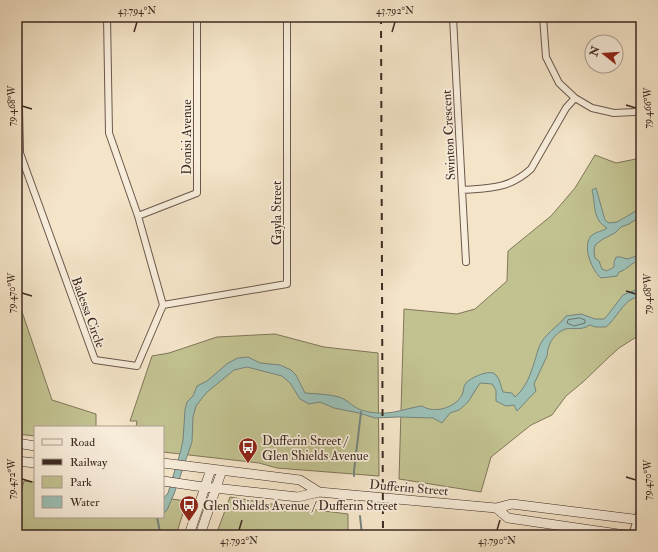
<svg xmlns="http://www.w3.org/2000/svg" width="658" height="552" viewBox="0 0 658 552" font-family="'IM FELL Double Pica',serif">
<style>
.green{fill:#c2c291;stroke:#80765a}
.water{fill:#9cbfb6;stroke:#76837b}
.lines{fill:none;stroke-linecap:round;stroke-linejoin:round}
.shore{stroke:#6c746c;stroke-width:1}
.stream{stroke:#76837b;stroke-width:2}
.street-casing{stroke:#6b584c;stroke-width:8}
.secondary-casing{stroke:#3d2a22;stroke-width:10}
.street{stroke:#f8eddb;stroke-width:6}
.secondary{stroke:#f8eddb;stroke-width:9}
.rail{stroke:#3d2a22;stroke-width:2;stroke-dasharray:7 7;stroke-linecap:butt}
.ticks{fill:none;stroke:#3d2a22;stroke-width:1.5}
.labels{text-anchor:middle;stroke-width:3.5;stroke-linejoin:round;paint-order:stroke}
.street-label{font-size:13px;fill:#3d2a22;stroke:#f8eddb}
.poi-label{font-size:13px;fill:#3d2a22;stroke:#f8eddb;text-anchor:start}
.neatline{fill:none;stroke:#3d2a22;stroke-width:1.5}
.ticks-label{font-size:10px;text-anchor:middle;fill:#3d2a22}
</style>
<rect width="100%" height="100%" fill="#f4e4c8"/>
<filter id="stains"><feTurbulence type="fractalNoise" baseFrequency=".005" numOctaves="4"/><feColorMatrix values="0 0 0 0 .2 0 0 0 0 .09 0 0 0 0 .02 0 0 0 .5 -.17"/></filter>
<radialGradient id="worn" r=".72"><stop offset=".6" stop-color="#630" stop-opacity="0"/><stop offset="1" stop-color="#630" stop-opacity=".3"/></radialGradient>
<path class="green" d="M595,155L616,163L641,158V334L619,348L608,358L583,382L566,396L552,415L531,425L491,457L481,492L399,479L404,309L457,314L475,309L507,281L508,251L551,216L575,188Z
M17,297L52,400L96,414V427H35V436L17,434Z
M275,334L324,347L378,353L379,476L277,468L259,463L163,452V427H136L137,421H130L152,356L169,353L217,337Z
M24,481L35,482V517H163V498L187,501L176,535H17V506Z
M230,497L277,505L348,514V535H292L287,532L269,535H216Z"/>
<path class="water" d="M596,188L605,220L609,223L617,222L641,208V216L629,224L621,227L615,233L603,239L595,245L594,251L595,258L599,261L602,269L607,271L614,267V262L616,257H621L627,259L637,256L641,253V260C631,262 627,270 619,272L617,276L601,278C592,271 581,245 592,235C596,232 603,231 607,228C592,219 596,206 592,190Z
M641,288V296C638,297 634,298 632,299C623,303 615,320 606,327H595L590,325C579,332 570,326 563,330C555,334 550,341 548,349C547,351 548,354 547,356C543,365 538,375 534,384L536,391L517,411L514,405L506,406L496,401V390L492,384L480,383L468,402L459,410L450,413L442,423L433,418L398,417L375,418L359,413L334,408L320,402L309,404L300,399L290,383L282,376L247,367L234,370L206,393L196,406L193,417L192,442L174,494L167,510L163,514V499L168,493L181,450L183,440L185,410L187,402L193,396L197,386L207,381L228,363L238,358L248,357L260,363L280,365L291,370L296,375L305,393C316,394 329,394 339,397C346,399 350,404 355,407C361,411 372,413 379,413C394,414 407,408 422,406C434,414 455,408 462,395C464,391 463,386 466,383C470,378 491,368 496,375C500,379 501,387 503,392L512,393L515,397C530,384 533,365 539,347C544,334 558,327 566,316L581,314L595,319H604L607,316L623,295Z"/>
<g class="lines">
<path class="shore" d="M580,318L585,320V323L574,326L567,323L568,320Z"/>
<path class="stream" d="M354,476V471L361,412
M360,516L362,535
M157,517L160,532L164,535"/>
<defs>
<path id="street" d="M17,17L20,153L95,360L137,366L163,305L138,216L109,133L107,17
M453,17L462,190C490,188 509,189 531,169L566,108L575,98
M543,17L546,57L559,83L575,98L592,108L614,113L634,112L641,110
M462,190L466,262
M138,216L197,193V17
M163,305L287,284V17
M632,535L641,507"/>
<path id="secondary" d="M17,443L35,446
M17,461L35,463
M163,463L300,480L319,492
M163,481L196,486L298,497L319,492L496,508L512,504L641,520
M496,508L508,518L625,535
M189,535L211,469
M200,535L222,470"/>
</defs>
<use href="#street" class="street-casing"/>
<use href="#secondary" class="secondary-casing"/>
<use href="#street" class="street"/>
<use href="#secondary" class="secondary"/>
<path class="rail" d="M381,17L383,535"/>
</g>
<path class="ticks" d="M134,32L137,22M392,32L395,22M626,105L636,108M22,106L32,109M626,291L636,294M22,293L32,296M626,477L636,480M22,479L32,482M239,530L242,520M497,530L500,520"/>
<defs>
<symbol id="bus-pin" viewBox="-11 -11 22 30"><path d="M0 17L-7.5 6A9.5 9.5 0 1 1 7.5 6Z" fill="#8f2418" stroke="#f8eddb"/><path d="M-5-6H5V4H4V6H2V4H-2V6H-4V4H-5ZM-3.5-4V0h7V-4ZM-3.5 1.2v1.5H-2V1.2ZM2 1.2v1.5H3.5V1.2Z" fill="#fff"/></symbol>
</defs>
<g fill-rule="evenodd">
<use href="#bus-pin" x="237" y="436" width="22" height="30"/>
<use href="#bus-pin" x="178" y="494" width="22" height="30"/>
</g>
<g class="labels">
<g class="street-label">
<text transform="translate(448 135) rotate(-93)" y="5">Swinton Crescent</text>
<text transform="translate(186 137) rotate(-90)" y="5">Donisi Avenue</text>
<text transform="translate(276 213) rotate(-90)" y="5">Gayla Street</text>
<text transform="translate(89 312) rotate(70)" y="5">Badessa Circle</text>
<text transform="translate(409 487) rotate(5)" y="5">Dufferin Street</text>
</g>
<g class="poi-label">
<text x="262" y="445">Dufferin Street /<tspan x="262" dy="15">Glen Shields Avenue</tspan></text>
<text x="203" y="510">Glen Shields Avenue / Dufferin Street</text>
</g>
</g>
<rect width="658" height="552" fill="none" stroke="#f4e4c8" stroke-width="44"/>
<rect x="34" y="426" width="130" height="92" fill="#f8eddb" stroke="#ad9f91"/>
<rect x="42" y="439" width="20" height="6" fill="#f8eddb" stroke="#ad9f91"/>
<text x="70" y="446" font-size="12" fill="#3d2a22">Road</text>
<rect x="42" y="459" width="20" height="6" fill="#3d2a22" stroke="#ad9f91"/>
<text x="70" y="466" font-size="12" fill="#3d2a22">Railway</text>
<rect x="42" y="476" width="20" height="12" fill="#c2c291" stroke="#ad9f91"/>
<text x="70" y="486" font-size="12" fill="#3d2a22">Park</text>
<rect x="42" y="496" width="20" height="12" fill="#9cbfb6" stroke="#ad9f91"/>
<text x="70" y="506" font-size="12" fill="#3d2a22">Water</text>
<g transform="translate(604 54) rotate(287)"><circle r="19" fill="#f8eddb" stroke="#ad9f91"/>
<path d="M0-3L7 15L0 10L-7 15Z" fill="#8f2418"/>
<text y="-6" font-size="11" font-weight="bold" text-anchor="middle" fill="#3d2a22">N</text>
</g>
<rect x="22" y="22" width="614" height="508" class="neatline"/>
<g class="ticks-label">
<text x="137" y="14">43.794°N</text>
<text x="395" y="14">43.792°N</text>
<text transform="translate(11 106) rotate(-90)" y="4">79.468°W</text>
<text transform="translate(647 108) rotate(-90)" y="4">79.466°W</text>
<text transform="translate(11 293) rotate(-90)" y="4">79.470°W</text>
<text transform="translate(647 294) rotate(-90)" y="4">79.468°W</text>
<text transform="translate(11 479) rotate(-90)" y="4">79.472°W</text>
<text transform="translate(647 480) rotate(-90)" y="4">79.470°W</text>
<text x="239" y="544">43.792°N</text>
<text x="497" y="544">43.790°N</text>
</g>
<rect width="100%" height="100%" filter="url(#stains)"/>
<rect width="100%" height="100%" fill="url(#worn)"/>
</svg>
